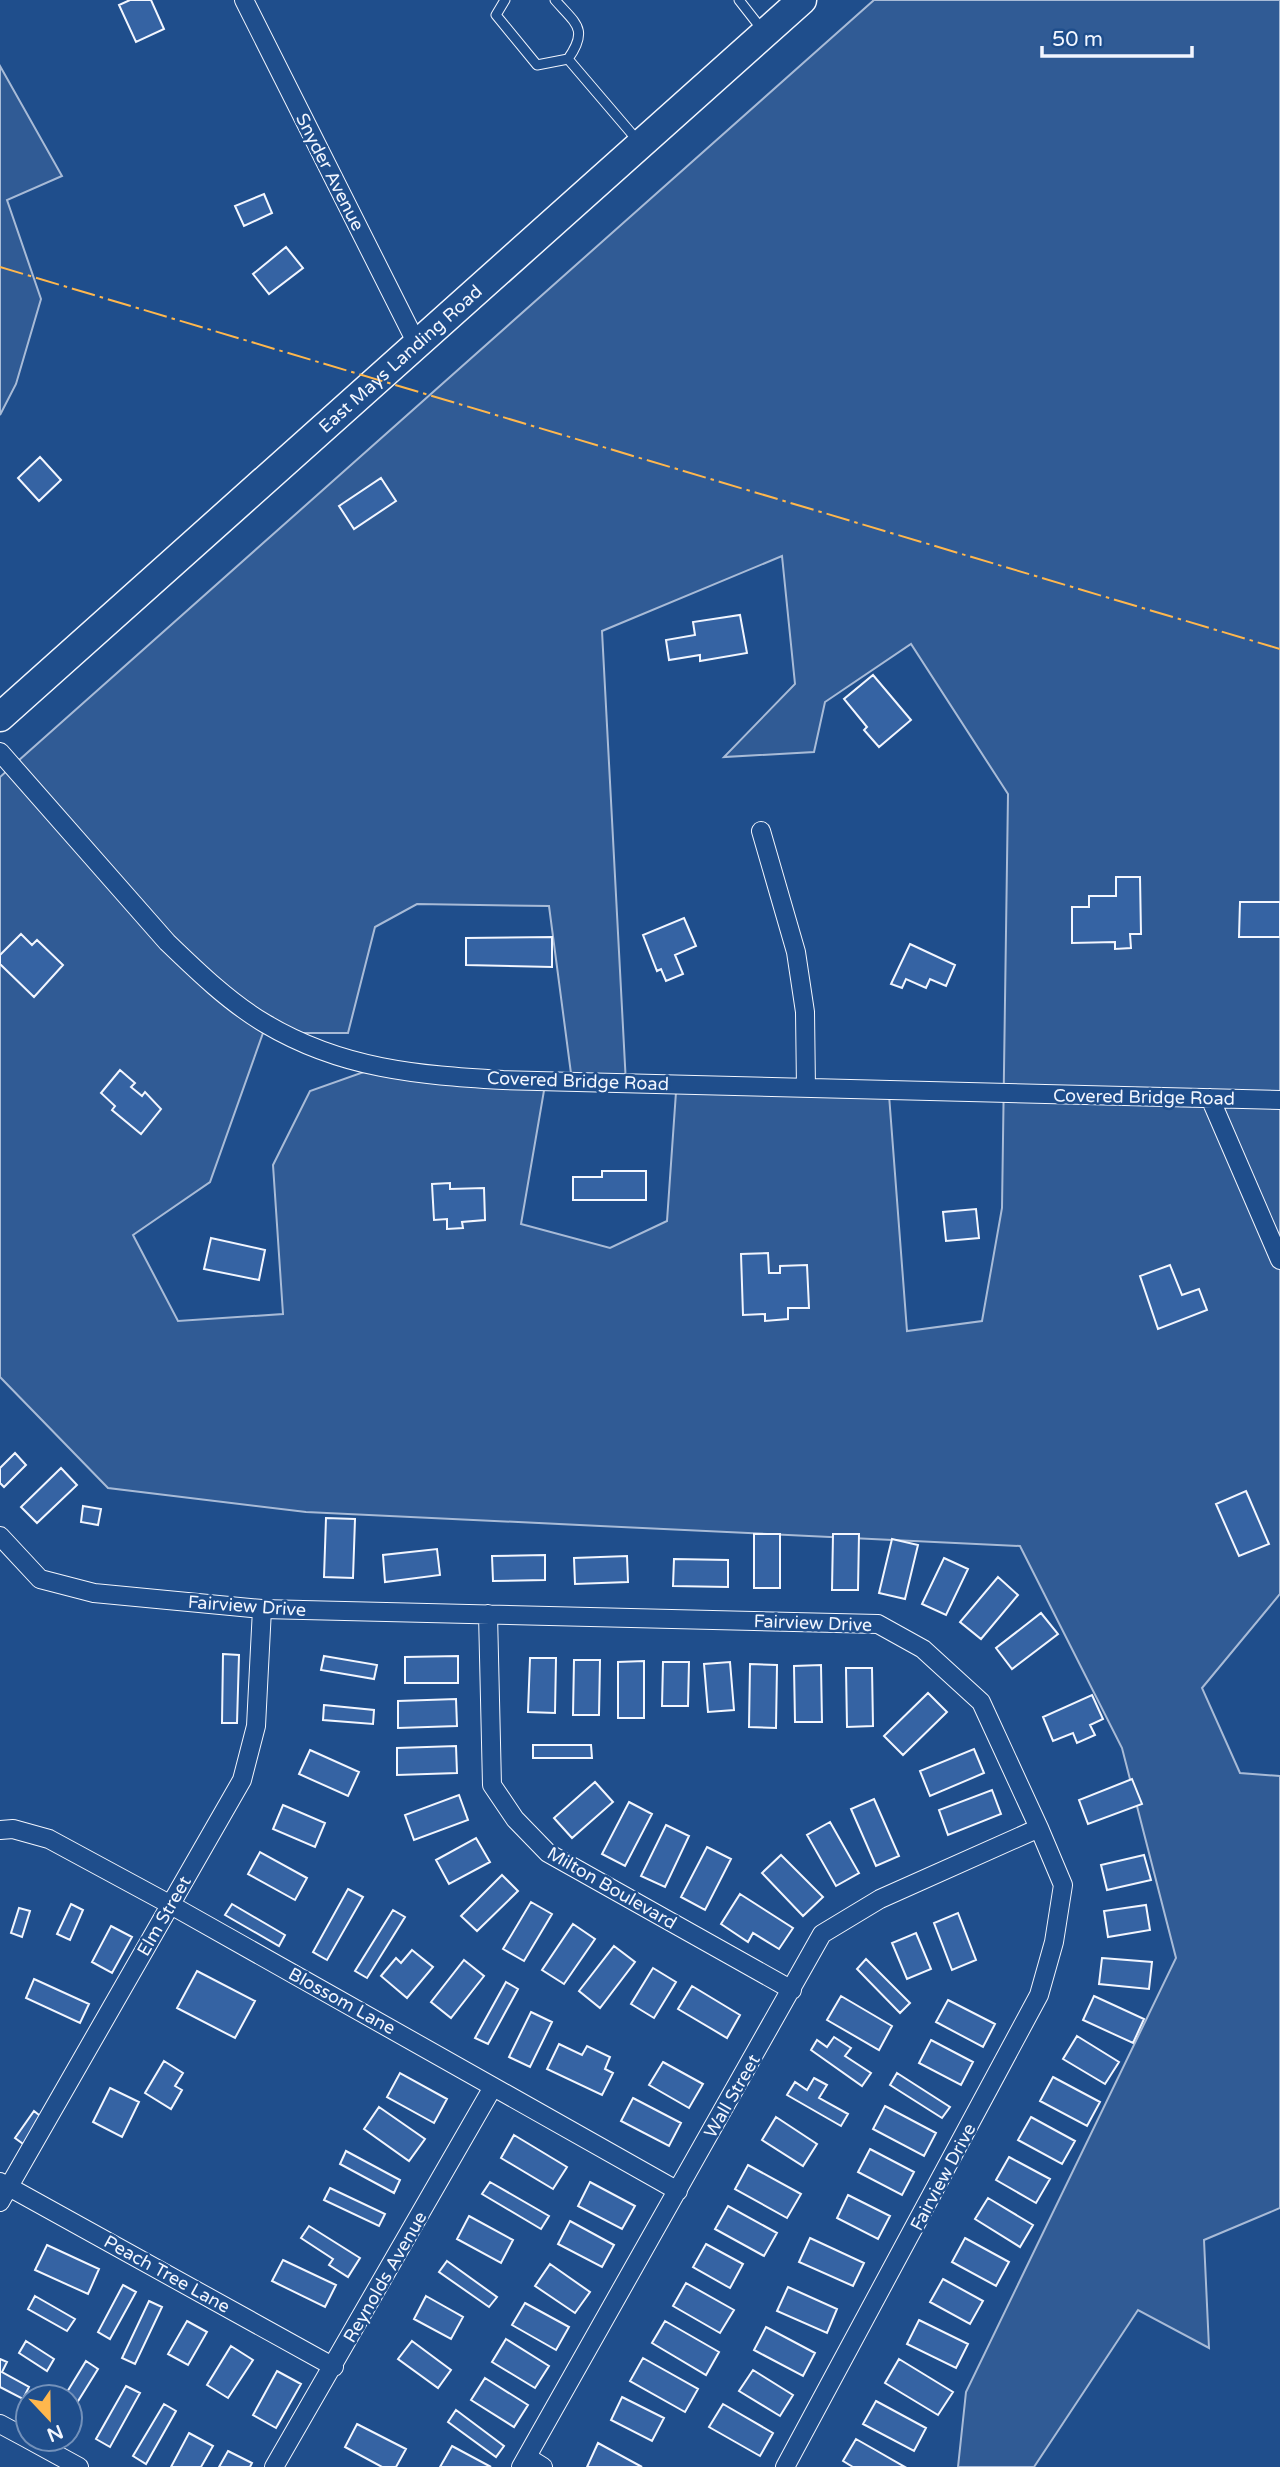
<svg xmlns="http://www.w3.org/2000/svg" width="1280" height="2467" viewBox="0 0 1280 2467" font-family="'Varela Round',sans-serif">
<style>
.green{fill:#305b95;stroke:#a8bbd7;stroke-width:2;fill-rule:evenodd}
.building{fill:#3563a3;stroke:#f2f6ff;stroke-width:2}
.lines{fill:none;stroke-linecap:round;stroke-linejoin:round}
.lane-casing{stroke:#f2f6ff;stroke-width:11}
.street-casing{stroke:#f2f6ff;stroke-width:20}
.primary-casing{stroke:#f2f6ff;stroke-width:31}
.lane{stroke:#1f4e8c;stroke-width:9}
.street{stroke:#1f4e8c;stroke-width:18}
.primary{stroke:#1f4e8c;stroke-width:28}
.power{stroke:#ffb74d;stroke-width:2;stroke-dasharray:24 5 3.5 5;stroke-linecap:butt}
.labels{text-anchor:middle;stroke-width:5;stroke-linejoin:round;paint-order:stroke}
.street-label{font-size:18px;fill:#f2f6ff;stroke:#1f4e8c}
</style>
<rect width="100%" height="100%" fill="#1f4e8c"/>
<path class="green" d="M874,0H1280V1594L1202,1688L1240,1773L1280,1776V2208L1204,2240L1209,2348L1138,2310L1034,2467H958L966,2392L1176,1958L1122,1748L1020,1546L306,1512L108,1488L0,1377V777ZM782,556L795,684L724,757L814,752L825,702L911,644L1008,794L1002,1208L982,1321L907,1331L889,1095L676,1092L667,1221L610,1248L521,1224L546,1079L375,1068L310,1091L273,1165L283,1314L178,1321L133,1235L210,1182L263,1033H348L375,927L417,904L549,906L572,1081L626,1084L602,631Z
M0,66L62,176L7,200L41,299L16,384L0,415Z"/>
<path class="building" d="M130,0H151L164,29L136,42L119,5Z
M264,194L272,213L244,226L235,206Z
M286,247L303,268L269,294L253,274Z
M40,457L61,480L39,501L18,478Z
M381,478L396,501L354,529L339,506Z
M740,615L747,653L700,661V655L669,660L666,640L695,635L693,622Z
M873,675L911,720L879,747L864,730L867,727L844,699Z
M1116,877H1140L1141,934H1130L1131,948L1115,949V942L1072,943V907H1089V896H1116Z
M1240,902H1280V937H1239Z
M684,918L696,946L675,955L683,974L666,981L661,969L657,971L643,935Z
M21,934L32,945L37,940L63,965L34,997L0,964V955Z
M552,937V967L466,965V938Z
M910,944L955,965L946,986L930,979L926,988L906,979L902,988L891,984Z
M120,1070L135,1083L131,1087L142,1096L145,1092L161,1109L141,1134L112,1110L115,1106L101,1093Z
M602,1171H646V1200H573V1177H602Z
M450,1183V1189L484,1188L485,1220L462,1222L463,1228L447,1229V1219L434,1220L432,1184Z
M976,1209L979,1238L946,1241L943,1212Z
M211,1238L265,1250L259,1280L204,1269Z
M768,1253L769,1273H780V1266L807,1265L809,1308H788V1319L765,1321V1314L743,1315L741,1254Z
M1170,1265L1182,1295L1199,1289L1207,1310L1158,1329L1140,1276Z
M15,1453L26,1465L4,1487L0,1483V1468Z
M61,1468L77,1485L37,1523L21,1507Z
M1246,1491L1269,1544L1239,1556L1216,1504Z
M83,1506L101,1509L98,1525L81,1522Z
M326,1518L355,1519L353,1578L324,1577Z
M754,1534H780V1588H754Z
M833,1534H859L858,1590H832Z
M892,1539L918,1545L905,1599L879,1593Z
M437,1549L440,1575L385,1582L383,1555Z
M545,1555V1580L493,1581L492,1556Z
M627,1556L628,1582L575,1584L574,1558Z
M944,1558L968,1569L946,1615L922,1604Z
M674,1559L728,1560V1587L673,1586Z
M998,1577L1018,1595L981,1639L960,1622Z
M1041,1613L1058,1634L1012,1669L996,1648Z
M223,1654L239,1655L237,1723H222Z
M324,1656L377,1665L374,1679L321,1670Z
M458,1656V1683H405V1657Z
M530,1658H556L555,1713L528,1712Z
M574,1660H600L599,1715H573Z
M644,1661V1718H618V1662Z
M663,1662H689L688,1706H662Z
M730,1662L734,1710L708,1712L704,1664Z
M750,1664L777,1665L776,1728L749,1727Z
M821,1665L822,1722H795L794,1666Z
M846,1668H872L873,1726L847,1727Z
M928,1693L947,1712L903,1755L884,1736Z
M1092,1695L1103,1719L1090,1725L1095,1735L1077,1743L1073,1733L1053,1741L1043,1717Z
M456,1699L457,1726L398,1728V1701Z
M324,1705L374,1710L373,1724L323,1720Z
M533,1745H591L592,1758H533Z
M456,1746L457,1773L397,1775V1748Z
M974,1749L984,1773L930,1796L920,1771Z
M310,1750L359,1772L348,1796L299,1774Z
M1132,1779L1142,1804L1088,1824L1079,1800Z
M595,1782L613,1802L572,1838L554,1818Z
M992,1790L1001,1814L948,1835L939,1810Z
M459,1795L468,1820L414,1840L405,1815Z
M874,1799L899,1856L876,1866L851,1809Z
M629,1802L652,1814L625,1866L602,1854Z
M283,1805L325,1823L315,1847L273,1829Z
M830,1822L859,1873L836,1886L807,1835Z
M666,1825L689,1836L665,1887L641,1876Z
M476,1838L490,1862L449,1884L436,1860Z
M707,1847L731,1859L705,1910L681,1897Z
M260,1852L307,1878L295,1900L248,1874Z
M781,1855L823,1897L803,1916L762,1873Z
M1144,1855L1151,1880L1107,1890L1101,1865Z
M502,1875L518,1891L477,1931L461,1916Z
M348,1889L363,1897L327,1960L313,1952Z
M740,1894L793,1928L779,1949L753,1933L748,1942L721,1924Z
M531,1902L552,1914L524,1961L503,1949Z
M71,1904L83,1910L70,1940L57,1934Z
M232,1904L285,1935L279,1946L225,1915Z
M1146,1905L1150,1930L1108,1937L1104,1911Z
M19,1908L30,1911L22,1937L11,1933Z
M393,1910L405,1917L367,1978L355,1971Z
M958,1913L976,1960L952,1970L934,1923Z
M573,1924L595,1939L564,1984L542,1970Z
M111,1926L132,1937L112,1973L92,1962Z
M916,1933L931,1969L907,1979L892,1943Z
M614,1946L635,1962L600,2008L579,1991Z
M412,1950L433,1967L407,1998L381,1976L396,1958L401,1963Z
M1102,1958L1152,1962L1149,1989L1099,1984Z
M866,1959L910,2003L900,2013L857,1969Z
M464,1960L484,1976L451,2018L431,2002Z
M653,1968L676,1982L654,2018L631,2004Z
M197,1971L255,2001L235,2038L177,2008Z
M34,1979L89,2004L80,2023L26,1998Z
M506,1982L518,1989L488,2044L475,2038Z
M692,1986L740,2015L727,2038L678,2009Z
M841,1996L892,2026L879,2050L827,2020Z
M1094,1996L1144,2019L1133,2043L1083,2020Z
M948,2000L995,2024L983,2047L936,2022Z
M531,2012L552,2022L530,2067L509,2057Z
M1077,2036L1119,2062L1105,2084L1063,2059Z
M834,2037L851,2048L845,2056L871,2073L862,2086L811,2050L817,2040L827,2047Z
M931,2040L973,2062L961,2085L919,2063Z
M559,2044L582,2055L587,2046L610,2057L605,2069L613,2073L602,2095L547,2069Z
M164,2061L183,2073L175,2086L182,2090L171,2109L145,2093Z
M663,2062L703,2084L689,2108L649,2085Z
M400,2073L447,2099L434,2123L387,2097Z
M897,2073L950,2107L942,2118L890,2085Z
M1053,2077L1100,2102L1087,2126L1040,2101Z
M814,2078L827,2085L819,2098L848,2114L841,2126L787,2095L795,2082L807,2090Z
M110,2088L139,2102L122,2137L93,2122Z
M633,2098L681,2123L669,2146L621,2121Z
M885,2106L936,2133L924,2156L873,2129Z
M379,2107L425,2139L409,2161L364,2129Z
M34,2111L44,2119L26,2146L15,2138Z
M776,2117L817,2144L803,2166L762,2140Z
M1031,2117L1075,2141L1062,2164L1018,2140Z
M514,2135L567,2167L553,2189L501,2158Z
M870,2149L914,2172L902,2195L858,2172Z
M346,2151L400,2180L394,2193L340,2164Z
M1009,2157L1050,2179L1036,2203L996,2180Z
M748,2165L801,2194L787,2218L735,2189Z
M490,2182L549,2216L541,2229L482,2194Z
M590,2182L635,2206L622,2229L578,2206Z
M330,2188L385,2214L379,2226L324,2200Z
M848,2195L890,2216L878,2239L837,2218Z
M988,2198L1033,2225L1020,2247L975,2219Z
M728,2206L777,2233L764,2256L715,2229Z
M469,2216L513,2240L501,2263L457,2239Z
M570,2221L614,2245L602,2267L558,2244Z
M309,2226L360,2258L348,2277L329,2265L333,2259L301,2238Z
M810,2238L864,2263L853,2286L799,2262Z
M965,2238L1009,2262L996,2286L952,2262Z
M706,2244L743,2264L730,2288L693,2267Z
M47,2245L99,2269L88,2294L35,2270Z
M283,2260L336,2285L325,2307L272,2281Z
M447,2261L497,2297L489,2307L439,2272Z
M550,2264L590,2292L575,2313L535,2286Z
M943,2279L983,2301L970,2324L930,2302Z
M686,2283L734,2310L720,2333L673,2306Z
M123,2285L136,2292L110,2339L98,2332Z
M788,2287L837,2309L827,2333L777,2311Z
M35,2296L75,2319L67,2331L28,2309Z
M426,2296L463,2317L451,2339L414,2319Z
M149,2301L162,2307L135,2364L122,2358Z
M525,2303L569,2327L556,2350L512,2325Z
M919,2320L968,2344L956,2368L907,2344Z
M187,2321L207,2332L188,2365L168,2354Z
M665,2321L719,2352L706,2375L652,2343Z
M766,2327L815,2353L803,2376L754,2350Z
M506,2339L549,2366L535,2388L492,2362Z
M26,2341L54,2359L47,2371L19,2353Z
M412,2341L451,2370L438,2388L398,2359Z
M231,2346L253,2360L228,2398L207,2385Z
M643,2358L698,2389L685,2412L630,2381Z
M0,2359L7,2362L2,2372L29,2387L23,2399L0,2387Z
M899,2359L953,2392L938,2415L885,2383Z
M86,2361L98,2369L70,2414V2397H64Z
M753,2370L793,2395L780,2416L739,2391Z
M277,2371L301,2384L276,2428L253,2415Z
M485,2378L528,2405L514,2427L471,2400Z
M126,2386L140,2393L110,2447L96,2439Z
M622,2397L664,2418L652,2441L611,2420Z
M876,2401L926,2428L914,2451L863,2424Z
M164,2404L176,2411L146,2464L133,2456Z
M723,2404L773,2433L760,2456L709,2427Z
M456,2410L504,2446L496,2457L448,2422Z
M357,2424L406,2449L396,2467H382L345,2447Z
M189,2433L213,2446L201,2467H171Z
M856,2439L905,2467H853L843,2461Z
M598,2443L642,2467H587Z
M452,2446L491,2467H440Z
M228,2451L252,2463L250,2467H219Z"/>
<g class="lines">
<defs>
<path id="lane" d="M505,0L496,15L537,65L568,59L638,141
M555,0C576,24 589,29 568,59
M739,0L764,32"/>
<path id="street" d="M244,0L417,344
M0,752L167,942C197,971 230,1003 266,1024C342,1069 418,1075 503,1080L1280,1100
M761,831L796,952L805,1012L806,1088
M1210,1098L1280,1260
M0,1536L40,1579L94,1593L262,1609L878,1624L923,1649L981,1702L1039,1828L1063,1885L1054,1942L1039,1995L785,2467
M488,1614L492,1785L515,1819L548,1853L792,1990
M0,1830L13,1829L49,1839L171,1905L678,2191
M0,2182L334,2367
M0,2202L242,1780L256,1726L262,1609
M0,2424L28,2439
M28,2439L79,2467
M527,2457L543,2467
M274,2467L493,2087
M521,2467L822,1934L880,1899L1039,1828"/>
<g id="primary">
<path id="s1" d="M0,717L802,0"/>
</g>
</defs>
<use href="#lane" class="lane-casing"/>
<use href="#street" class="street-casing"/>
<use href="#primary" class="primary-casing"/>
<use href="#lane" class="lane"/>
<use href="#street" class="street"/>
<use href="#primary" class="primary"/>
<path class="power" d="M0,267L1280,649"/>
</g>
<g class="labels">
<g class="street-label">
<text transform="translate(330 172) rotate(63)" y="6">Snyder Avenue</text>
<text dy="6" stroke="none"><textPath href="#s1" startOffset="537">East Mays Landing Road</textPath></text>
<text transform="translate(578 1081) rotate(2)" y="6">Covered Bridge Road</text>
<text transform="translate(1144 1097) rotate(1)" y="6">Covered Bridge Road</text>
<text transform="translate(247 1606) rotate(4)" y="6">Fairview Drive</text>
<text transform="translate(813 1623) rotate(2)" y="6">Fairview Drive</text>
<text transform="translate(612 1888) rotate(30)" y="6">Milton Boulevard</text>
<text transform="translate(164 1916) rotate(-60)" y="6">Elm Street</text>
<text transform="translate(342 2001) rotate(29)" y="6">Blossom Lane</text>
<text transform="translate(732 2096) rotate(-60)" y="6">Wall Street</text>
<text transform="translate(943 2177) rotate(-62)" y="6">Fairview Drive</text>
<text transform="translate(167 2274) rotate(29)" y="6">Peach Tree Lane</text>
<text transform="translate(385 2277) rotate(-60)" y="6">Reynolds Avenue</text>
</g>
</g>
<g transform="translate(49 2418) rotate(158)"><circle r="33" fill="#1f4e8c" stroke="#7391ba" stroke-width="2"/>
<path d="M0-5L12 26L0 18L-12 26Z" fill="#ffb74d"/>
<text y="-10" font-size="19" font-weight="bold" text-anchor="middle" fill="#f2f6ff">N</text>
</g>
<path d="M1042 46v10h150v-10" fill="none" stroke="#f2f6ff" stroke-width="3.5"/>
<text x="1052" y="46" font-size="21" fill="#f2f6ff" stroke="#1f4e8c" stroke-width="5" paint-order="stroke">50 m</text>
</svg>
